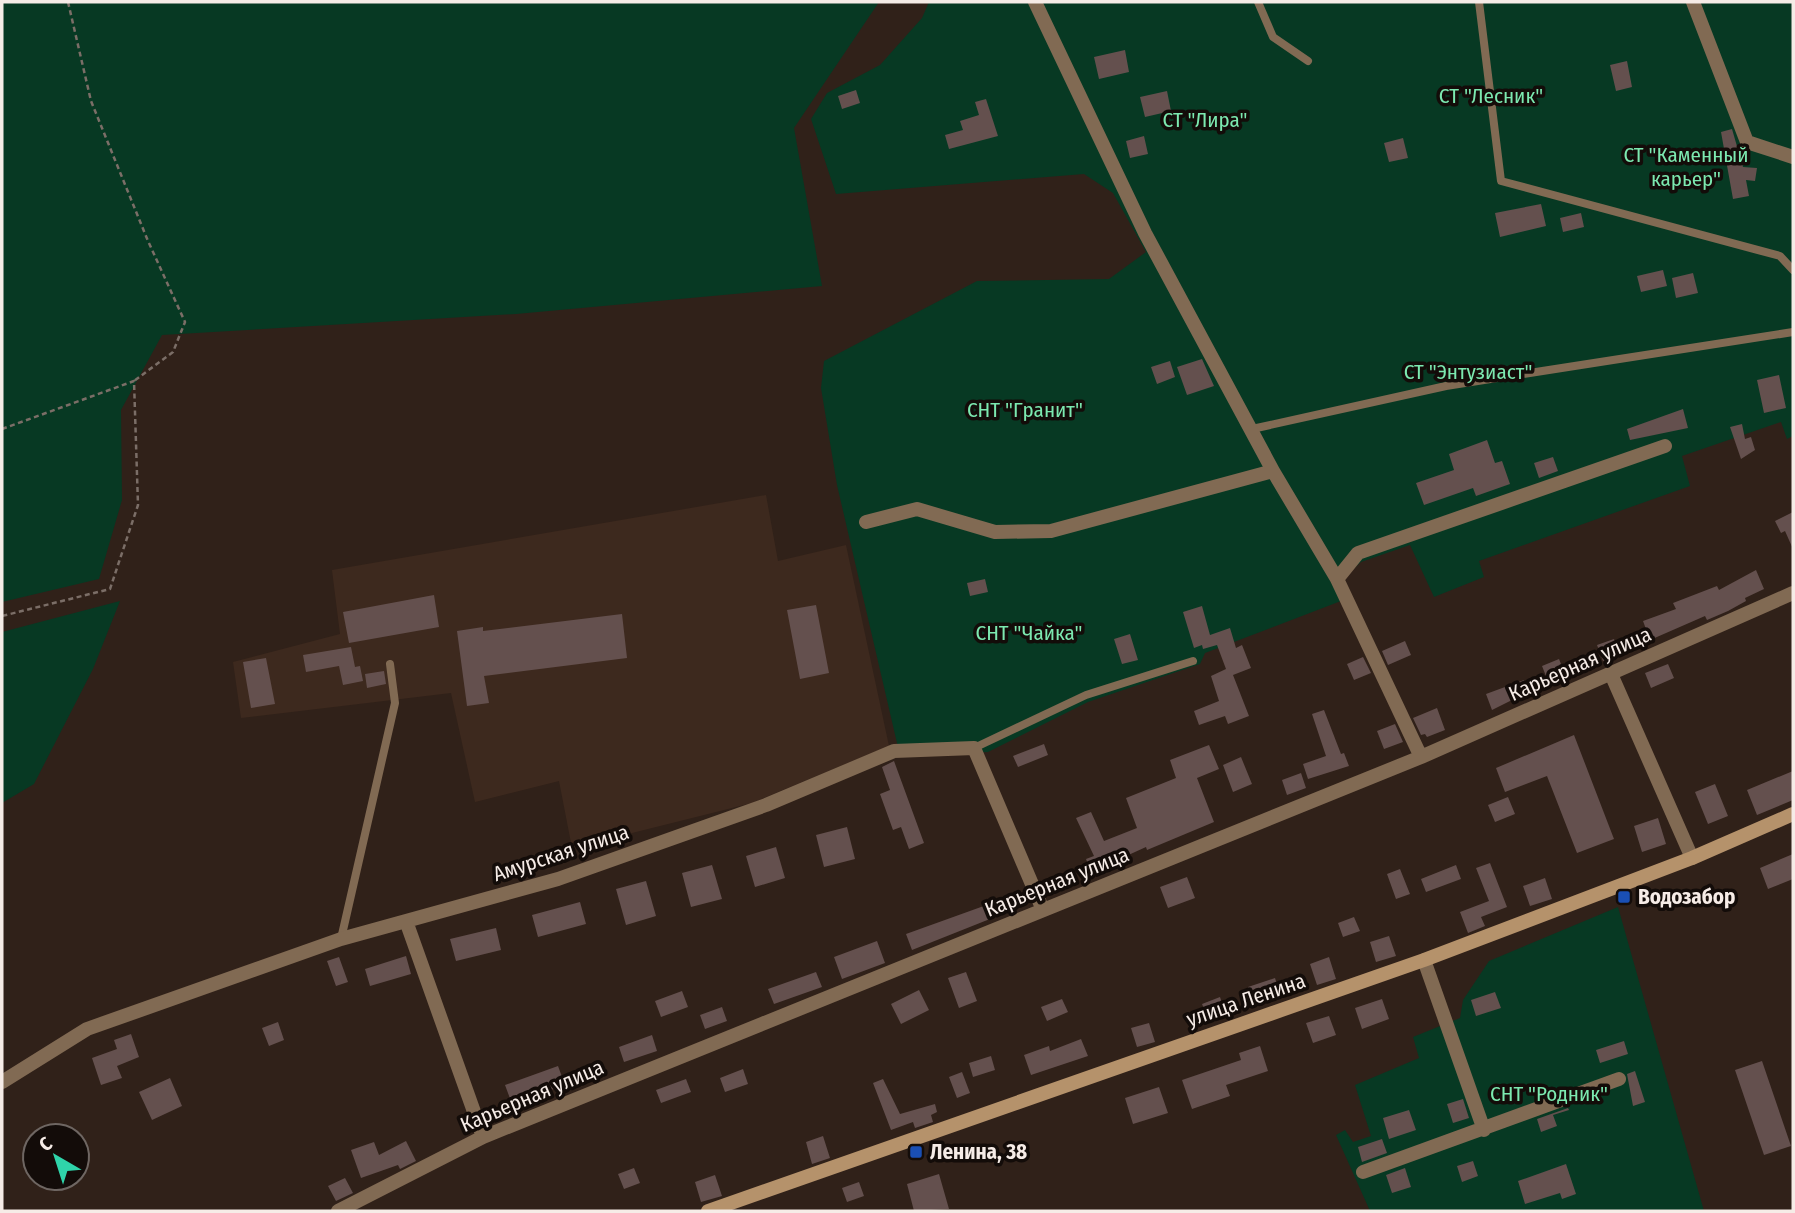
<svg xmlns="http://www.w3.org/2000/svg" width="1795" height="1213" viewBox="0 0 1795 1213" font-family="'Fira Sans Condensed',sans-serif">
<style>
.built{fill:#3d291e}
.green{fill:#073923}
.building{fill:#64504e}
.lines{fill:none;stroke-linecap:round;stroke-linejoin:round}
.path{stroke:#7b6e67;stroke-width:2.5;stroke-dasharray:5 3.5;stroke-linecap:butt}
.lane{stroke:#816a53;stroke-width:8}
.street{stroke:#816a53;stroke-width:14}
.secondary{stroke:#b5926b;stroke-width:14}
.transit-dot{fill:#1a4fb4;stroke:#130c09;stroke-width:2.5}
.labels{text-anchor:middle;stroke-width:7;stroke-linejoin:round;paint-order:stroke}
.park-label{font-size:21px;fill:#7ce9b0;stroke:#130c09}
.street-label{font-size:21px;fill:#f6ece7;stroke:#130c09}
.poi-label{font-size:21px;font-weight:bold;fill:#f6ece7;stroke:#130c09;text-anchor:start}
</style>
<rect width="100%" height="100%" fill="#302119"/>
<path class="built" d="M766,495L778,561L846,545L889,746L752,803L572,848L559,781L475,802L451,693L241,718L233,662L340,634L332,570Z"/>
<path class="green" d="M2,2H879L794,128L822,286L516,314L162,335L121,410L122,500L99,579L2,602Z
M929,2H1793V436L1787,439L1781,422L1682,456L1690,486L1479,561L1484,577L1434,597L1410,545L1361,562L1350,572L1330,580L1341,601L1205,653L1200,664L1088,702L988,752L900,756L837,485L821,388L824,361L977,281L1109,279L1146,252L1113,193L1084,174L836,194L811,119L827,93L880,65L922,18Z
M120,601L93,669L34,784L2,803V632Z
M1618,907L1704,1211H1370L1336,1135L1345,1130L1353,1142L1371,1136L1355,1085L1419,1058L1413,1037L1460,1018L1463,1000L1489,961Z"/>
<path class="building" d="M1125,50L1129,72L1099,79L1094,57Z
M1627,61L1632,87L1616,91L1610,65Z
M856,90L860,103L842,109L838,96Z
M1167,91L1171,111L1145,117L1140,97Z
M986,99L998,136L949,149L945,135L963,130L960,121L979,115L975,102Z
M1732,129L1743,167L1757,168L1755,181L1746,180L1749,196L1733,199L1721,132Z
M1144,136L1148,154L1130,158L1126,141Z
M1403,138L1408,158L1389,162L1384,143Z
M1541,204L1546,226L1500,237L1495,213Z
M1581,213L1584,227L1563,232L1560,218Z
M1663,270L1667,286L1641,292L1637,276Z
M1693,273L1698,293L1676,298L1672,278Z
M1202,359L1214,386L1187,395L1177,367Z
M1170,361L1175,377L1157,384L1151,367Z
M1779,375L1786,408L1764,413L1757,380Z
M1683,409L1688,428L1630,440L1627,429Z
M1742,424L1745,439L1751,437L1755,450L1741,459L1730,427Z
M1487,440L1495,463L1502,461L1510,484L1476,496L1473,488L1424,505L1416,483L1454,470L1449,454Z
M1553,457L1558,471L1539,478L1534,463Z
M1793,512V549L1785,531L1781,533L1775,521Z
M1756,570L1764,589L1745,598L1746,601L1728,611L1707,620L1705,616L1650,640L1643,621L1676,609L1673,603L1717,586L1719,590Z
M985,579L988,592L970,596L967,583Z
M434,595L439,627L349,643L343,612Z
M816,605L829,673L800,679L787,610Z
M1202,606L1210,635L1230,628L1236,648L1242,645L1251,668L1233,675L1249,716L1228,724L1225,716L1199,725L1194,711L1219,701L1211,676L1226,669L1217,645L1203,649L1202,645L1194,648L1183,612Z
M622,614L627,658L484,676L489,703L467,706L457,631L483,627V631Z
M1130,634L1138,660L1122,664L1114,639Z
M1614,639L1619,655L1603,661L1597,645Z
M1405,641L1411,655L1388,665L1382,651Z
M351,647L355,667L360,666L363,681L343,685L339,666L306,672L303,655Z
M1363,657L1371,673L1354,680L1347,664Z
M266,658L275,704L251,708L243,662Z
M1559,659L1567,679L1550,686L1542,666Z
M1668,664L1674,678L1651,688L1645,673Z
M384,671L386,684L367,688L365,674Z
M1524,680L1528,692L1492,710L1486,694Z
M1437,708L1445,730L1427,737L1425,734L1421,735L1413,718Z
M1324,710L1341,754L1344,753L1349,766L1308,779L1303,764L1326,756L1312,714Z
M1395,724L1403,742L1384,749L1377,731Z
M1574,735L1614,839L1577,853L1547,776L1505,792L1496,768Z
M1044,744L1048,755L1018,767L1013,756Z
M1209,745L1219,769L1197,778L1214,822L1147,850L1146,847L1091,872L1086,859L1094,856L1076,818L1091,812L1104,841L1137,828L1126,798L1176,778L1170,760Z
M1241,757L1252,784L1233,792L1223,765Z
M894,761L924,843L909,849L901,827L893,830L880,794L890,790L882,767Z
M1793,771V800L1757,815L1747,790Z
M1301,773L1306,788L1287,795L1282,780Z
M1715,784L1728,816L1708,824L1695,792Z
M1508,797L1515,814L1495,822L1488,805Z
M1658,818L1666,844L1642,852L1634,826Z
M847,827L855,859L824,867L816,835Z
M776,847L785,878L755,887L746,856Z
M1793,854V879L1768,889L1760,868Z
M1490,863L1507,907L1481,917L1485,926L1468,933L1460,912L1489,901L1476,868Z
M712,865L722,899L691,907L682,873Z
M1456,865L1461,879L1426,892L1421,879Z
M1400,869L1410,894L1396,899L1387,874Z
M1187,877L1195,898L1168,908L1160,887Z
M1545,878L1552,899L1530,906L1523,886Z
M646,881L656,916L626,925L616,889Z
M1006,898L1010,911L912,950L906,934Z
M580,902L586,924L538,937L532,915Z
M1354,917L1360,931L1343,937L1338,923Z
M496,928L501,950L456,961L450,939Z
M1389,936L1396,956L1376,962L1370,942Z
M877,941L885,963L842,979L834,957Z
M406,956L411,974L370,986L365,969Z
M339,957L348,982L336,986L327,961Z
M1329,957L1336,979L1317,985L1310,964Z
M816,972L822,987L774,1004L768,989Z
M966,972L977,1001L959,1008L948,978Z
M1275,978L1281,997L1254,1006L1248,987Z
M919,990L929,1010L901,1024L891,1004Z
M682,991L688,1007L661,1017L655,1001Z
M1495,992L1501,1008L1476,1016L1471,1000Z
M1220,997L1226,1015L1209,1021L1202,1004Z
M1062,999L1068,1012L1047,1021L1041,1007Z
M1382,999L1389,1019L1362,1029L1355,1008Z
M722,1007L727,1021L705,1029L700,1015Z
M1329,1016L1336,1035L1313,1043L1306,1023Z
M278,1022L284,1040L269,1046L262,1028Z
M1149,1023L1155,1042L1137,1047L1131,1028Z
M131,1034L139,1057L117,1066L122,1078L101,1085L92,1058L117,1049L114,1040Z
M652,1035L657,1051L624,1062L619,1047Z
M1081,1039L1088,1056L1031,1075L1024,1055L1049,1046L1050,1051Z
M1624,1041L1628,1054L1600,1063L1596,1050Z
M1260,1046L1268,1071L1226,1085L1230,1096L1192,1109L1182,1080L1241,1060L1239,1053Z
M991,1056L995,1070L973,1077L969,1063Z
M1762,1061L1791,1146L1764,1155L1735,1070Z
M558,1066L565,1085L512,1104L505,1085Z
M743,1069L748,1084L725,1092L720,1078Z
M1635,1071L1645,1102L1633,1106L1627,1074Z
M962,1072L970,1093L957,1098L949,1077Z
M170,1078L182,1106L152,1120L139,1092Z
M686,1079L691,1092L661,1103L656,1090Z
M883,1079L900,1114L935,1104L937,1112L931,1115L933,1122L915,1128L913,1122L891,1130L873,1083Z
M1159,1087L1168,1113L1133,1124L1125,1098Z
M1463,1099L1469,1118L1453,1123L1447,1104Z
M1568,1108L1569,1110L1553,1115L1557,1126L1541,1132L1537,1119Z
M1409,1110L1416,1130L1389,1139L1383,1118Z
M823,1136L830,1158L812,1164L806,1142Z
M1382,1139L1387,1153L1362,1162L1358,1147Z
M406,1141L416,1161L400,1169L398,1165L361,1178L351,1150L374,1142L379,1155Z
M1473,1161L1478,1176L1462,1182L1457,1166Z
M1566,1164L1576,1194L1562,1199L1560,1193L1525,1204L1518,1181Z
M634,1168L640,1183L624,1189L618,1174Z
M1405,1168L1411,1187L1392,1193L1386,1175Z
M939,1174L949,1209L914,1211L907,1184Z
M715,1175L722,1196L701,1202L695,1182Z
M345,1178L353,1193L336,1201L328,1186Z
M859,1182L864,1196L847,1202L842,1188Z"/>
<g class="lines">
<path class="path" d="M68,2L91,101L148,241L185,322L173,352L134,381
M2,429L134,381L138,505L110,589L2,616"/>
<path class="lane" d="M1258,2L1273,37L1308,61
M1479,2L1501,181L1780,256L1793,270
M1252,429L1446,386L1793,332
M974,748L1086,695L1193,661
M341,939L395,703L390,664"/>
<path class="street" d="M1035,2L1145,233L1273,471L1337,579L1421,757
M1693,2L1747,142L1793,157
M866,522L917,509L995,532L1051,531L1273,471
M1337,579L1358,553L1665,446
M1611,674L1692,858
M406,921L483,1137
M1424,960L1484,1130
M2,1082L87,1029L341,939L558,879L766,805L894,751L974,748L1043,910
M1363,1172L1619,1079
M338,1211L483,1137L1421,757L1793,593"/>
<path class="secondary" d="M708,1211L1424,960L1692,858L1793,814"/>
</g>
<g class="transit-dot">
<rect x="1617" y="890" width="14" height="14" rx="3.5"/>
<rect x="909" y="1145" width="14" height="14" rx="3.5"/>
</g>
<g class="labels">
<g class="park-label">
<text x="1491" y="103">СТ "Лесник"</text>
<text x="1205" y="127">СТ "Лира"</text>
<text x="1686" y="162">СТ "Каменный<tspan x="1686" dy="24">карьер"</tspan></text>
<text x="1468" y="379">СТ "Энтузиаст"</text>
<text x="1025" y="417">СНТ "Гранит"</text>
<text x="1029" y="640">СНТ "Чайка"</text>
<text x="1549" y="1101">СНТ "Родник"</text>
</g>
<g class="street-label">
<text transform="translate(1580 664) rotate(-24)" y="7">Карьерная улица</text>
<text transform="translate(561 853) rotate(-18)" y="7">Амурская улица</text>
<text transform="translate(1057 882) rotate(-22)" y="7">Карьерная улица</text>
<text transform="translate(1246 1000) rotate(-19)" y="7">улица Ленина</text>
<text transform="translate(532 1096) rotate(-23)" y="7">Карьерная улица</text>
</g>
<g class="poi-label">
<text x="1638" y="904">Водозабор</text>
<text x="930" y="1159">Ленина, 38</text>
</g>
</g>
<rect width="1795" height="1213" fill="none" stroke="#f6ece7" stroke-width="7"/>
<g transform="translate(56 1157) rotate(321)"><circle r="33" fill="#130c09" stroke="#6e6662" stroke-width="2"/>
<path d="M0-5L12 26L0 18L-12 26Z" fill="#2fd4aa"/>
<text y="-10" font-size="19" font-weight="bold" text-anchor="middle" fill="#f6ece7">С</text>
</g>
</svg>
